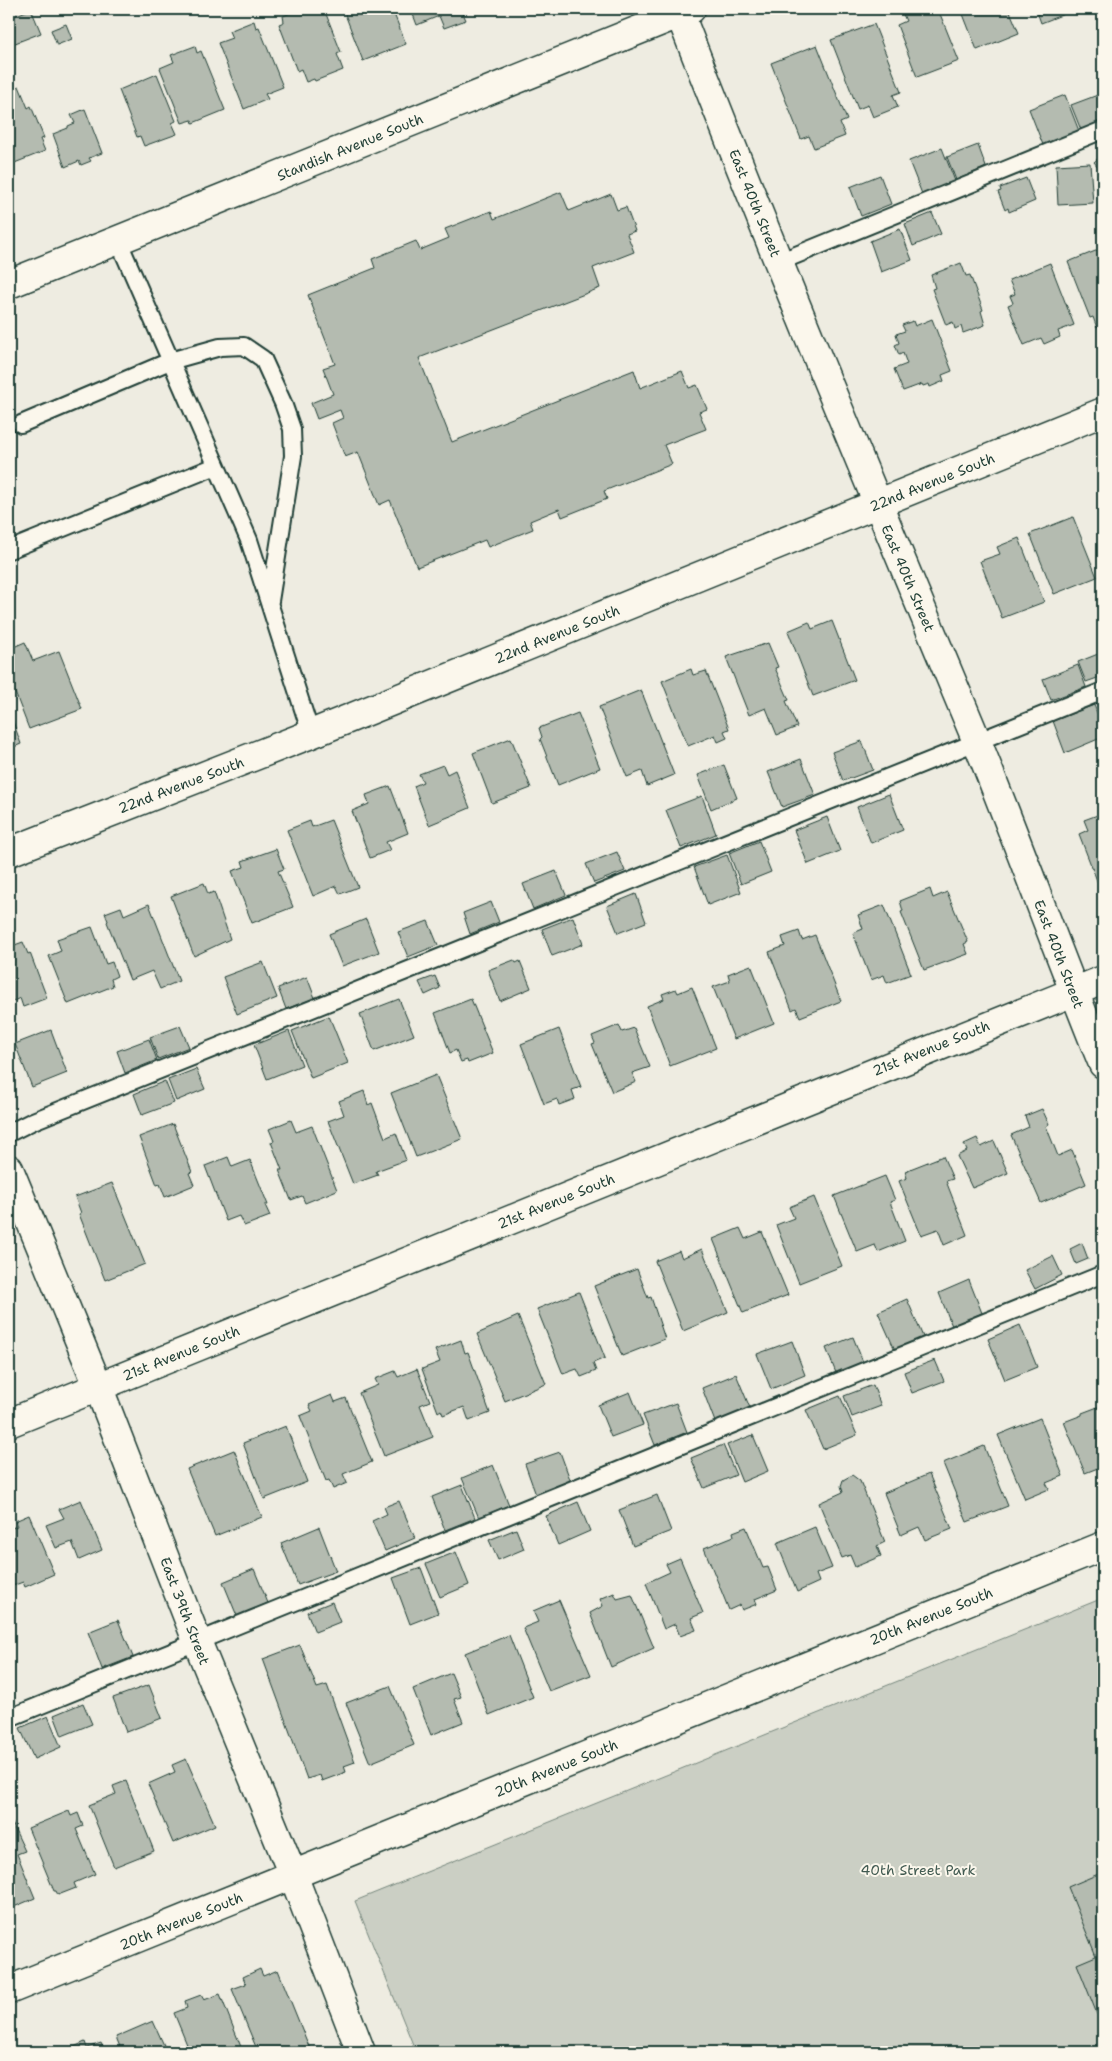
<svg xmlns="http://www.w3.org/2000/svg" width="1112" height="2061" viewBox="0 0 1112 2061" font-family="'Shantell Sans',sans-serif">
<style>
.green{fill:#cbcfc4;stroke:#75867c}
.building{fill:#b4bbb0;stroke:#1f3d34}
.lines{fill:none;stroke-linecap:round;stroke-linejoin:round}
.lane-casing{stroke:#1f3d34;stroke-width:20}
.street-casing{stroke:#1f3d34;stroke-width:31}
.lane{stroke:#fbf7ec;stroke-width:16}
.street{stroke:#fbf7ec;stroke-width:28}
.labels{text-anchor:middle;stroke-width:4;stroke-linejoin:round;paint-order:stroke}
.street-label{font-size:14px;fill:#1f3d34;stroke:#fbf7ec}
.park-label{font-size:14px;fill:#415a51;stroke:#fbf7ec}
</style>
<rect width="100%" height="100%" fill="#eeece1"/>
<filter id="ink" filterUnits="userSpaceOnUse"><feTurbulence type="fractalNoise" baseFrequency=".02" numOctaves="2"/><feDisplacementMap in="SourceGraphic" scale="10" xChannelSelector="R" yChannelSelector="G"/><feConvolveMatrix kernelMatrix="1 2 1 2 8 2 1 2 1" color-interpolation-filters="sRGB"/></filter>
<g filter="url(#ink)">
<path class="green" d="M1103,1598V2052H416L355,1901Z"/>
<path class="building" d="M31,9L41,33L10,45L9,18Z
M301,9L303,14L316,9H324L341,52L337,54L343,70L315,81L314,79L306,82L301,69L297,71L279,24L284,22L283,16Z
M343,9H392L406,44L363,61Z
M411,9H461L466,20L444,28L439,16L417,25Z
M911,9H928L929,11L938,9L959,61L917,77L897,25L906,21L902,12Z
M961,9H1009L1019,33L977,50Z
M1036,9H1077L1041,23Z
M254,21L256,28L259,27L283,87L265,94L268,99L244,109L218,43L232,38L229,31Z
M66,24L72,39L57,45L51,30Z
M874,24L901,92L893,95L898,107L873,117L868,105L858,109L831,40Z
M817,45L847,120L840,123L845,136L814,148L809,136L801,139L771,63Z
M195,46L197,53L201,51L225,110L193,123L192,120L182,123L160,68L174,62L171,55Z
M157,74L176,121L172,123L177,134L144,146L140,136L137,137L119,90Z
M19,86L28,108L31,106L44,138L40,139L45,151L12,164L9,155V91Z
M1103,93V121L1081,130L1071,105Z
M1065,95L1079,131L1043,145L1029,109Z
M85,109L102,153L89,158L91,161L81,165L79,161L65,167L53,134L68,128V126L75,123L71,115Z
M978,145L986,167L956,180L947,157Z
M942,148L955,181L922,194L909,161Z
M1103,154V173L1094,162Z
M1090,163L1093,203L1058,205L1056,165Z
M880,175L891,204L861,216L850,187Z
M1026,178L1035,201L1009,212L1008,208L1005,210L998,192L1001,191L1000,188Z
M561,192L569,211L611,194L617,210L626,207L635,231L627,234L634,252L593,268L600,288L419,358L452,442L634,370L640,388L682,371L689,388L697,385L707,409L699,412L706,429L664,445L672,464L604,491L607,499L562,517L559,509L530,521L533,529L488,547L485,540L417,567L390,500L379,505L358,452L345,457L332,423L343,418L340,410L317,419L311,403L333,394L323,368L335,364L308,295L375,268L372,259L416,241L420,250L449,238L445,229L491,211L494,219Z
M932,213L941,234L913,246L905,224Z
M900,229L912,260L881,272L870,241Z
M1103,248V325L1097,328L1093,317L1090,318L1068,262Z
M961,263L966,276L970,275L983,310L981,311L985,325L963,333L961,326L955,329L953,322L946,325L932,289L935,288L931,275Z
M1050,263L1074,325L1058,331L1060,337L1044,344L1041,338L1024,345L1008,305L1013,303L1010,296L1015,294L1009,280Z
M932,319L952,371L942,375L944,381L930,387L929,384L923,386L922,384L903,391L894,369L907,364L903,353L899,355L895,345L899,343L896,334L905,331L902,325L913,321L915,326Z
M1073,517L1097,577L1054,594L1030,534Z
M1019,538L1044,602L1002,618L980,561L1000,554L997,547Z
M832,621L855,680L813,696L788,631L809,622L812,629Z
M25,642L33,661L59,651L82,709L29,729L9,677V649Z
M768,643L778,667L775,668L789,700L786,701L797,727L777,735L766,708L749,715L726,657Z
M1103,652V676L1086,682L1078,662Z
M1078,665L1086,687L1051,700L1043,679Z
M691,669L693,675L706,671L729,729L724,731L727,738L718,742L715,735L688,746L662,681Z
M641,690L674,775L647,786L642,771L627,777L599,707Z
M1094,705L1103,728V737L1065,753L1053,721Z
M9,710L21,744L9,749Z
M578,713L600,768L558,785L540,739L542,737L539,728Z
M511,738L531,788L492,803L473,753Z
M862,741L873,770L843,781L832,752Z
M801,759L815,795L782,807L768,772Z
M443,765L447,774L455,770L470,808L429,825L414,786L423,782L419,774Z
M724,765L737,798L711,809L698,775Z
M390,786L408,833L386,842L390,850L370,858L352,811L369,804L366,795Z
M889,794L903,830L871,843L857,807Z
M702,796L716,834L681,848L666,810Z
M1103,813V890L1101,891L1079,834L1088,830L1084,820Z
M827,817L840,851L808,864L794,830Z
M331,820L358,887L340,894L336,886L313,896L287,830L310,821L312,827Z
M759,841L771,872L741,884L729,853Z
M276,849L284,869L278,871L293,907L252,923L232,871L244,867L242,861Z
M617,852L625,871L594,883L586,864Z
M727,855L741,892L708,905L694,867Z
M556,871L566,895L533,909L523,884Z
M204,883L208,894L214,892L230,939L194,956L171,896Z
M930,889L933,898L947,892L968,942L964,944L968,954L924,970L901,912L903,911L900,901Z
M636,894L646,922L618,933L607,906Z
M491,902L499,922L470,934L463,913Z
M149,904L179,981L160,989L152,971L130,980L107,922L108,921L105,913L121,907L124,915Z
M884,905L911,974L887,983L884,975L871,980L853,933L863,929L858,915Z
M573,917L583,944L552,956L542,929Z
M366,919L379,952L342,966L329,934Z
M428,921L438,945L408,957L398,932Z
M92,927L106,964L112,962L117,976L111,979L113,986L68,1004L49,956L61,951L57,939Z
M799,931L802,940L815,935L841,1001L800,1017L796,1008L792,1010L769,952L785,946L782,937Z
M23,942L28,954L30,953L47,998L23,1007L20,998L9,1003V947Z
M514,960L516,963L520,961L531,988L500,1001L488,970Z
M263,962L277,998L237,1014L223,977Z
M751,965L774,1023L734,1039L713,987L730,981L728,974Z
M435,976L440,988L425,995L419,982Z
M307,977L315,998L286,1009L278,988Z
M692,987L716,1048L670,1066L647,1006L664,999L662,994L676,989L678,993Z
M399,999L414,1035L374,1051L360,1014Z
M471,999L493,1053L468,1063L467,1060L461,1062L456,1050L450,1053L435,1013Z
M329,1016L348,1063L311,1078L292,1031Z
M619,1025L622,1032L634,1028L650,1067L632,1073L636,1082L612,1092L592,1044L595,1043L592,1036Z
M180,1026L189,1047L158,1059L150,1037Z
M559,1029L581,1087L572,1090L575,1099L559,1105L557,1099L544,1104L521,1044Z
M51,1030L67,1073L32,1087L15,1044Z
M289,1031L302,1065L267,1079L254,1045Z
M149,1039L157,1060L125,1073L117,1051Z
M196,1069L205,1089L176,1101L168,1080Z
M436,1075L462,1139L416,1157L391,1093Z
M165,1081L174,1103L142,1115L134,1094Z
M364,1091L368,1105L372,1103L385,1138L396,1133L406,1160L376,1171L378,1175L353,1184L328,1121L344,1115L339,1101Z
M1042,1109L1049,1124L1046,1126L1058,1156L1072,1150L1086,1184L1041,1203L1011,1135L1029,1127L1025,1116Z
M291,1120L296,1132L312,1126L337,1190L305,1203L302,1196L291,1200L279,1170H282L271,1142L274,1141L269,1129Z
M173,1124L192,1172L189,1173L194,1185L165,1197L160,1184L157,1185L139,1137Z
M977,1138L981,1147L994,1141L1008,1173L972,1188L957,1156L967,1151L964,1144Z
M943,1156L953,1179L946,1181L967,1235L944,1245L938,1229L921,1235L899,1181L907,1178L905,1171Z
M228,1157L232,1167L250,1160L268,1205H265L270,1216L244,1226L239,1216L226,1221L205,1166Z
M885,1176L895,1200L890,1202L905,1241L878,1252L875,1245L857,1252L834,1196Z
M112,1183L145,1264L105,1280L79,1214L81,1213L75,1197Z
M814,1197L842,1266L799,1283L776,1225L794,1218L789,1207Z
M740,1228L745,1239L762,1232L788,1295L743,1313L713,1239Z
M1082,1243L1088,1259L1076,1264L1070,1249Z
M702,1249L728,1312L683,1331L655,1261L679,1251L682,1258Z
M1053,1256L1062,1275L1035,1289L1025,1270Z
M637,1269L648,1298L651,1297L665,1339L622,1356L594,1286Z
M969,1280L982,1313L952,1326L939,1293Z
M579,1292L605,1358L593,1363L596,1371L581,1377L577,1369L563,1374L537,1309Z
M907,1299L923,1337L895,1350L878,1312Z
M518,1316L546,1384L505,1401L477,1334Z
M1020,1325L1037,1367L1005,1380L988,1339Z
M853,1337L863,1362L836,1373L826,1348Z
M461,1340L465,1353L468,1352L490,1413L469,1421L464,1407L443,1415L441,1410L438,1412L422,1369L440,1362L435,1350Z
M792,1341L805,1375L771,1389L757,1354Z
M935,1360L944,1381L912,1393L904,1372Z
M417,1369L430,1401L420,1405L433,1437L384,1456L359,1393L378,1385L375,1379L395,1371L398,1377Z
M736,1374L750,1408L715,1422L702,1388Z
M873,1385L881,1406L852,1417L844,1396Z
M630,1392L643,1425L611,1437L598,1405Z
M332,1395L335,1402L346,1398L372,1462L343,1474L347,1483L333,1489L329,1480L326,1481L300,1416L312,1411L309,1405Z
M840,1396L857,1435L823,1449L806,1410Z
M676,1403L687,1432L655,1445L643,1415Z
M1103,1405V1466L1085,1473L1064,1422L1082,1415V1413Z
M1040,1418L1063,1476L1046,1483L1049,1489L1025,1499L998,1435Z
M286,1426L307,1482L264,1499L243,1443Z
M753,1435L768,1471L742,1482L727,1445Z
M723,1445L736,1475L704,1488L691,1458Z
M984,1446L1008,1506L967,1522L943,1463Z
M234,1450L262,1517L215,1536L187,1469Z
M560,1452L571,1482L536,1495L525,1464Z
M493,1465L509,1505L479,1518L462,1478Z
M929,1474L952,1529L925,1540L919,1527L901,1535L884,1493Z
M852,1475L860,1481L885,1542L877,1546L881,1556L855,1567L850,1555L842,1558L819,1503L843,1492L841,1486L843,1480Z
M462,1485L475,1518L445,1530L432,1497Z
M657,1495L671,1531L633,1546L619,1510Z
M81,1500L102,1550L79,1560L72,1542L56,1548L46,1525L64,1518L59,1509Z
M399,1501L415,1538L385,1551L372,1521L387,1514L384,1507Z
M578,1502L590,1531L558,1545L546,1516Z
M29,1515L54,1574L25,1587L23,1582L12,1586L9,1579V1529L17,1526L15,1521Z
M319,1527L336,1571L298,1585L281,1543Z
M746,1527L763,1568L768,1567L777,1590L755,1599L757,1604L742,1610L740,1605L729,1610L704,1548L734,1536L733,1532Z
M815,1527L832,1568L816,1574L819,1582L797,1592L777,1543Z
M516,1529L524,1549L498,1560L489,1540Z
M456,1552L469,1585L440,1597L426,1564Z
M680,1558L703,1613L691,1618L696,1630L680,1636L675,1624L664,1629L646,1583L670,1572L666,1564Z
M421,1568L438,1613L410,1624L393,1578Z
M254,1569L268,1603L237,1616L223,1582Z
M614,1593L617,1599L632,1595L654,1648L611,1667L590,1613L603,1606L600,1599Z
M559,1600L591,1675L549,1691L523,1628L538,1622L533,1611Z
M332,1602L340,1622L315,1632L307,1612Z
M118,1620L133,1657L102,1669L88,1632Z
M509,1635L533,1697L489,1715L465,1653Z
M300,1645L317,1688L327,1685L355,1762L344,1766L346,1772L322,1781L320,1775L307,1779L263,1659Z
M451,1673L461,1697L454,1699L463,1722L431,1735L413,1689Z
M149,1685L162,1718L126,1732L113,1698Z
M390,1686L414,1745L370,1763L346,1703Z
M83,1703L92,1724L62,1736L54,1715Z
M48,1716L61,1747L34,1759L20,1728Z
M186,1759L215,1825L173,1843L148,1784L175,1772L172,1765Z
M126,1781L154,1851L114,1867L89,1805L116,1794L113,1786Z
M69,1811L71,1816L78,1813L83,1826L76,1829L95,1874L74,1883L76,1888L58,1895L56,1891H54L28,1828Z
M9,1817L25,1851L17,1854L35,1898L9,1909Z
M1103,1872V2029L1077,1964L1096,1956L1068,1887Z
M260,1969L263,1976L278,1970L310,2049L300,2052H258L232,1989L246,1984L243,1977Z
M220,1994L243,2052H190L174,2013L187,2008L185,2001L201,1995L204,2000Z
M153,2021L167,2052H122L116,2037Z
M85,2042L87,2048L101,2043L105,2052H68L67,2050Z"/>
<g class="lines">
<defs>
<path id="lane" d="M118,240L249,540L311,734
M779,262L1103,130
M21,424L170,361L220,347L244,346L263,359L283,403L292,429L293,456L270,601
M9,550L216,466
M9,1133L33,1121L1103,691
M9,1718L1103,1274"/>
<path id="street" d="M678,9C773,254 875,497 976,739C1020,847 1059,956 1103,1064
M9,284L691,9
M9,852L311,734L1103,412
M9,1169L98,1386L197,1641L293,1875L361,2052
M9,1423L1103,980
M9,1990L1103,1546"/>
</defs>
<use href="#lane" class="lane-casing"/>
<use href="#street" class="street-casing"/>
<use href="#lane" class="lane"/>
<use href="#street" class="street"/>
</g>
</g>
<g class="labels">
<g class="street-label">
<text transform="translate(350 147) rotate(-22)" y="5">Standish Avenue South</text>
<text transform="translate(755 203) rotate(68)" y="5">East 40th Street</text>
<text transform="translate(932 482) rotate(-22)" y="5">22nd Avenue South</text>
<text transform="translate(908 578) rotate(67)" y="5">East 40th Street</text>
<text transform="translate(557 634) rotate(-22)" y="5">22nd Avenue South</text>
<text transform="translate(181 785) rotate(-21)" y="5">22nd Avenue South</text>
<text transform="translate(1059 954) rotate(69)" y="5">East 40th Street</text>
<text transform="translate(931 1048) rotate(-22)" y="5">21st Avenue South</text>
<text transform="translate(556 1201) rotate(-22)" y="5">21st Avenue South</text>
<text transform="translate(181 1353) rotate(-22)" y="5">21st Avenue South</text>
<text transform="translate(185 1611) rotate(69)" y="5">East 39th Street</text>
<text transform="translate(931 1616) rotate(-22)" y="5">20th Avenue South</text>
<text transform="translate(556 1768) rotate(-22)" y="5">20th Avenue South</text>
<text transform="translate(181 1921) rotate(-22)" y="5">20th Avenue South</text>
</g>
<g class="park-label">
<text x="918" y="1875">40th Street Park</text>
</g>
</g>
<rect width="1112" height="2061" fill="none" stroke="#fbf7ec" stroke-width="30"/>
<rect x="15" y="15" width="1082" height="2031" fill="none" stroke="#1f3d34" stroke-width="2" filter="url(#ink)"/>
</svg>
